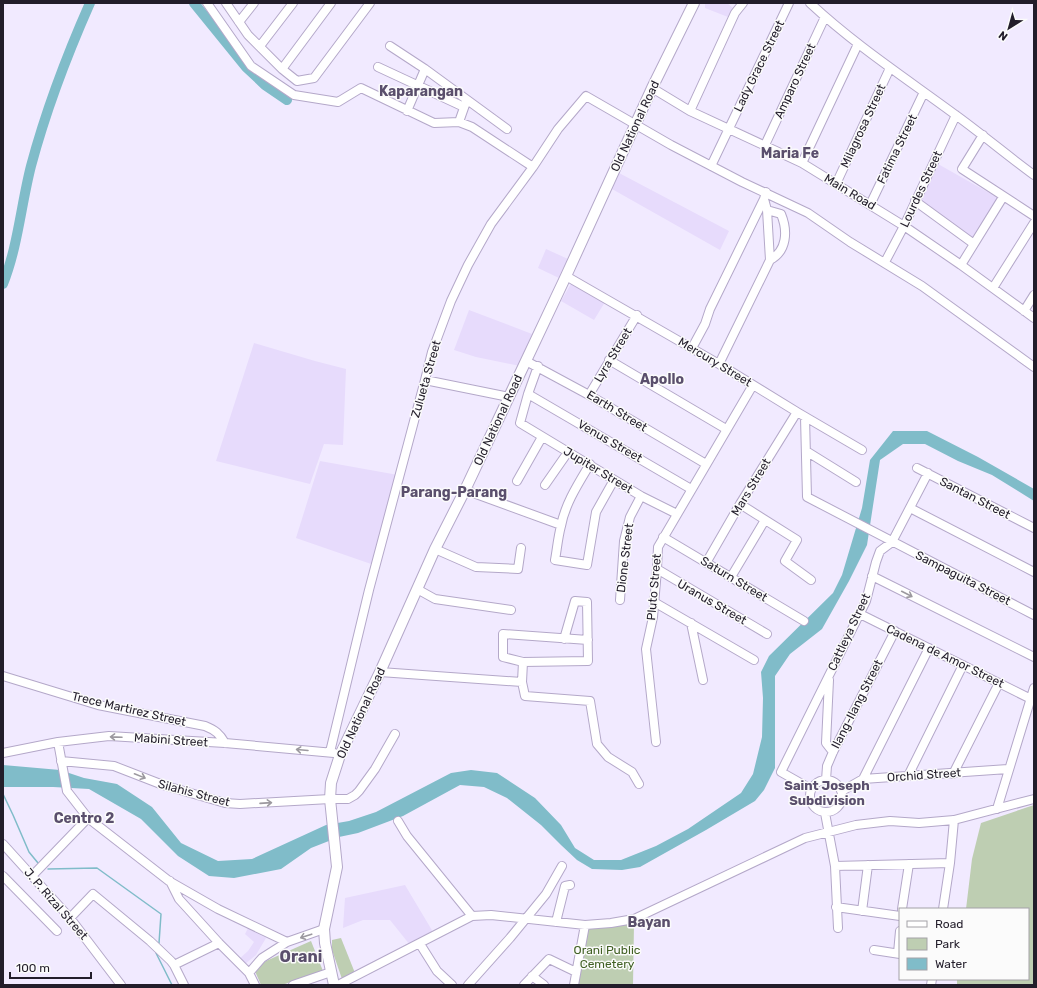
<svg xmlns="http://www.w3.org/2000/svg" width="1037" height="988" viewBox="0 0 1037 988" font-family="Rubik,sans-serif">
<style>
.built{fill:#e7dbfc}
.green{fill:#beceb2}
.water{fill:#80bcc9}
.lines{fill:none;stroke-linecap:round;stroke-linejoin:round}
.stream{stroke:#80bcc9;stroke-width:1.5}
.river{stroke:#80bcc9;stroke-width:10}
.minor-casing{stroke:#b4a8c9;stroke-width:10}
.major-casing{stroke:#b4a8c9;stroke-width:12}
.minor{stroke:#fff;stroke-width:8}
.major{stroke:#fff;stroke-width:10}
.oneway{stroke:#9c999f}
.labels{text-anchor:middle;stroke-width:3;stroke-linejoin:round;paint-order:stroke}
.street-label{font-size:12px;fill:#221d2a;stroke:#fbfbfb}
.park-label{font-size:12px;fill:#416024;stroke:#fbfbfb}
.neighbourhood-label{font-size:13px;font-weight:bold;fill:#5a4f6c;stroke:#fbfbfb}
.quarter-label{font-size:14px;font-weight:bold;fill:#5a4f6c;stroke:#fbfbfb}
.district-label{font-size:16px;font-weight:bold;fill:#5a4f6c;stroke:#fbfbfb}
</style>
<rect width="100%" height="100%" fill="#f1eaff"/>
<path class="built" d="M705,3H727L733,8L728,17L705,8Z
M938,164L1000,199L974,242L919,202Z
M619,173L729,231L720,250L612,189Z
M546,249L568,259L559,278L538,268Z
M572,282L605,302L594,320L561,301Z
M469,310L532,334L520,366L476,357L454,350Z
M254,343L315,361L346,369L343,445L324,444L310,484L216,461Z
M320,461L398,475L374,565L296,538Z
M405,885L433,932L410,945L390,920H363L343,928L345,898Z
M248,928L266,938L256,955L245,964L238,960L248,951L254,942L245,934Z"/>
<path class="green" d="M1034,805V985H957V979H1028V909H966L972,859L981,823Z
M634,924L633,985H576L586,929Z
M341,938L355,973L342,979L332,950V940Z
M311,941L323,971L282,985H261L254,969L266,961Z"/>
<path class="water" d="M893,431H927L978,457L1034,489V501L992,475L958,461L925,444H903L880,460L867,545L849,581L822,629L790,654L775,676V768L764,790L755,801L706,830L640,867L622,870L592,869L577,860L561,845L541,825L507,798L484,787L460,785L403,816L358,833L339,837L311,848L281,869L234,878L209,876L178,856L141,819L89,789L53,787H3V765L60,770L84,778L117,784L152,807L181,843L218,861L252,859L326,825L349,821L376,812L451,773L471,770L497,773L535,798L561,825L575,848L594,860H621L656,846L688,829L741,793L753,774L762,737L763,698L761,672L769,656L833,593L842,575L862,508L870,460Z"/>
<g class="lines">
<path class="stream" d="M3,794L13,815L29,852L38,863
M48,869L97,868L161,914L159,943
M156,953L172,985"/>
<path class="river" d="M194,3L246,67L265,85L287,100
M3,284C18,246 21,205 31,166C46,110 67,55 90,3"/>
<defs>
<path id="minor" d="M207,3L251,66L294,95L338,102L361,88L434,123L459,122L472,127L533,167
M226,3L248,35L282,69L297,81L314,78L370,3
M810,3C855,45 907,79 957,116C983,135 1008,156 1034,175
M239,22L254,3
M260,46L293,3
M390,46L425,69L507,129
M378,67L464,107
M282,69L331,3
M652,88L690,111L802,163L904,226L961,265L1034,318
M407,111L425,69
M690,111L735,13L743,3
M459,122L466,102
M983,135L962,169L1034,216
M765,145L825,17
M802,163L858,44
M711,166L789,3
M836,184L890,68
M915,201L974,244
M870,205L924,92
M767,210L781,214C788,231 787,251 770,260
M885,262L904,226L956,115
M961,265L1003,197
M566,276L719,364L797,412L862,450
M993,288L1034,223
M1024,311L1034,295
M692,348L705,324L710,309L764,199
M609,360L726,429
M526,361L589,395L706,464
M719,364L770,260L767,210L764,199L766,192
M538,366L528,394L520,423L641,496L677,514
M425,380L509,397
M528,394L691,489
M589,395L637,315
M805,417L807,497L1034,615
M806,451L856,482
M590,464C578,484 565,504 561,526C558,537 557,549 555,560L587,565L596,512L614,480
M917,468L1034,528
M517,481L542,437
M545,485L568,452
M465,490L561,525
M740,504L797,540L785,561L811,580
M910,508L1034,572
M663,537L804,621
M435,549L476,567L518,569L521,548
M706,563L740,504L797,412
M657,569L767,634
M872,576L1034,657
M731,577L765,520
M417,589L435,599L511,610
M620,600L624,541L630,517L641,496
M654,602L754,660
M860,614L1031,699
M691,623L703,680
M564,639L575,601L587,602L588,661L523,662L503,657V634L588,640
M380,672L522,682L525,696L590,701L597,744L608,757L632,772L639,784
M3,676L98,705L205,726C215,730 220,734 225,743
M829,680L826,743L833,752
M522,682L523,662
M58,742L67,791L88,818L169,881L218,909L287,942
M656,742L646,649L653,617L657,569L658,547L753,385
M330,752L369,590L425,380L432,352L451,301L468,265L491,224L533,167L558,129L586,96L671,145L742,182L808,213L850,242L922,286L1034,367
M3,753L58,742L109,736L225,743L334,753
M61,761L114,766L163,785L225,803L240,804L330,799H348L355,795L359,791L375,769L395,734
M953,774L999,683
M908,776L963,665
M863,779L929,648
M810 796a16 16 0 1 1 32 0a16 16 0 1 1-32 0Z
M826,780L827,766L833,752L895,631
M811,789L781,772L866,601L876,562L880,551L892,542L928,473
M842,791L863,779L1008,769
M997,809L1034,688
M825,813L835,866L838,928
M398,821L407,836L472,916
M3,844L70,918L121,985
M835,866L950,863
M3,876L57,931
M32,876L88,818
M170,881L179,899L219,943L249,973L255,985
M836,907L900,916
M902,909L909,864
M943,909L950,863L954,820
M862,911L868,865
M70,918L93,894L150,941L171,961L174,965L184,985
M556,922L565,886L570,885
M420,944L437,971L452,985
M874,950L900,954
M898,953L900,931
M174,965L219,943
M249,973L262,958L287,942L324,929
M532,976L544,985
M293,985L331,972
M338,985L472,916L491,915L585,925L611,923L634,919L805,838L856,825L890,821L919,823L954,820L1034,799
M468,985L510,938L546,894L562,866
M524,985L549,959L576,972
M574,985L585,925
M931,985L932,979"/>
<path id="major" d="M334,985L325,943L324,929L337,867L330,799L331,783L340,755L380,672L435,549L465,490L566,276L652,88L694,3"/>
</defs>
<use href="#minor" class="minor-casing"/>
<use href="#major" class="major-casing"/>
<use href="#minor" class="minor"/>
<use href="#major" class="major"/>
</g>
<defs><path id="oneway-shaft" d="M-6 0H5M1.5-3L5.5 0L1.5 3" fill="none" stroke-width="1.6" stroke-linecap="round" stroke-linejoin="round"/></defs>
<g class="oneway">
<use href="#oneway-shaft" transform="translate(907 594) rotate(27)"/>
<use href="#oneway-shaft" transform="translate(116 737) rotate(-178)"/>
<use href="#oneway-shaft" transform="translate(302 750) rotate(-175)"/>
<use href="#oneway-shaft" transform="translate(140 776) rotate(22)"/>
<use href="#oneway-shaft" transform="translate(266 803) rotate(-4)"/>
<use href="#oneway-shaft" transform="translate(306 936) rotate(162)"/>
</g>
<g class="labels">
<g class="street-label">
<text transform="translate(759 66) rotate(-64)" y="4">Lady Grace Street</text>
<text transform="translate(795 81) rotate(-65)" y="4">Amparo Street</text>
<text transform="translate(635 126) rotate(-65)" y="4">Old National Road</text>
<text transform="translate(863 126) rotate(-65)" y="4">Milagrosa Street</text>
<text transform="translate(897 149) rotate(-64)" y="4">Fatima Street</text>
<text transform="translate(921 189) rotate(-65)" y="4">Lourdes Street</text>
<text transform="translate(850 192) rotate(31)" y="4">Main Road</text>
<text transform="translate(613 355) rotate(-59)" y="4">Lyra Street</text>
<text transform="translate(715 362) rotate(31)" y="4">Mercury Street</text>
<text transform="translate(426 379) rotate(-74)" y="4">Zulueta Street</text>
<text transform="translate(617 411) rotate(31)" y="4">Earth Street</text>
<text transform="translate(498 420) rotate(-65)" y="4">Old National Road</text>
<text transform="translate(610 441) rotate(30)" y="4">Venus Street</text>
<text transform="translate(598 470) rotate(31)" y="4">Jupiter Street</text>
<text transform="translate(751 487) rotate(-59)" y="4">Mars Street</text>
<text transform="translate(975 498) rotate(27)" y="4">Santan Street</text>
<text transform="translate(625 558) rotate(-83)" y="4">Dione Street</text>
<text transform="translate(963 578) rotate(27)" y="4">Sampaguita Street</text>
<text transform="translate(734 579) rotate(31)" y="4">Saturn Street</text>
<text transform="translate(654 587) rotate(-85)" y="4">Pluto Street</text>
<text transform="translate(712 602) rotate(30)" y="4">Uranus Street</text>
<text transform="translate(849 632) rotate(-65)" y="4">Cattleya Street</text>
<text transform="translate(945 656) rotate(26)" y="4">Cadena de Amor Street</text>
<text transform="translate(857 704) rotate(-63)" y="4">Ilang-Ilang Street</text>
<text transform="translate(129 709) rotate(13)" y="4">Trece Martirez Street</text>
<text transform="translate(361 713) rotate(-65)" y="4">Old National Road</text>
<text transform="translate(171 740) rotate(4)" y="4">Mabini Street</text>
<text transform="translate(924 775) rotate(-4)" y="4">Orchid Street</text>
<text transform="translate(194 793) rotate(15)" y="4">Silahis Street</text>
<text transform="translate(56 904) rotate(49)" y="4">J. P. Rizal Street</text>
</g>
<g class="park-label">
<text x="607" y="954">Orani Public<tspan x="607" dy="14">Cemetery</tspan></text>
</g>
<g class="neighbourhood-label">
<text x="827" y="790">Saint Joseph<tspan x="827" dy="15">Subdivision</tspan></text>
</g>
<g class="quarter-label">
<text x="421" y="96">Kaparangan</text>
<text x="790" y="158">Maria Fe</text>
<text x="662" y="384">Apollo</text>
<text x="454" y="497">Parang-Parang</text>
<text x="84" y="823">Centro 2</text>
<text x="649" y="927">Bayan</text>
</g>
<g class="district-label">
<text x="301" y="962">Orani</text>
</g>
</g>
<rect width="1037" height="988" fill="none" stroke="#221d2a" stroke-width="8"/>
<rect x="899" y="908" width="130" height="72" fill="#fbfbfb" stroke="#a4a2a7"/>
<rect x="907" y="921" width="20" height="6" fill="#ffffff" stroke="#a4a2a7"/>
<text x="935" y="928" font-size="12" fill="#221d2a">Road</text>
<rect x="907" y="938" width="20" height="12" fill="#beceb2" stroke="#a4a2a7"/>
<text x="935" y="948" font-size="12" fill="#221d2a">Park</text>
<rect x="907" y="958" width="20" height="12" fill="#80bcc9" stroke="#a4a2a7"/>
<text x="935" y="968" font-size="12" fill="#221d2a">Water</text>
<g transform="translate(1009 28) rotate(217)" stroke="#fbfbfb" stroke-width="3" paint-order="stroke">
<path d="M0-3L7 15L0 10L-7 15Z" fill="#221d2a"/>
<text y="-6" font-size="11" font-weight="bold" text-anchor="middle" fill="#221d2a">N</text>
</g>
<path d="M10 972v6h81v-6" fill="none" stroke="#221d2a" stroke-width="2"/>
<text x="16" y="972" font-size="12" fill="#221d2a" stroke="#fbfbfb" stroke-width="3" paint-order="stroke">100 m</text>
</svg>
